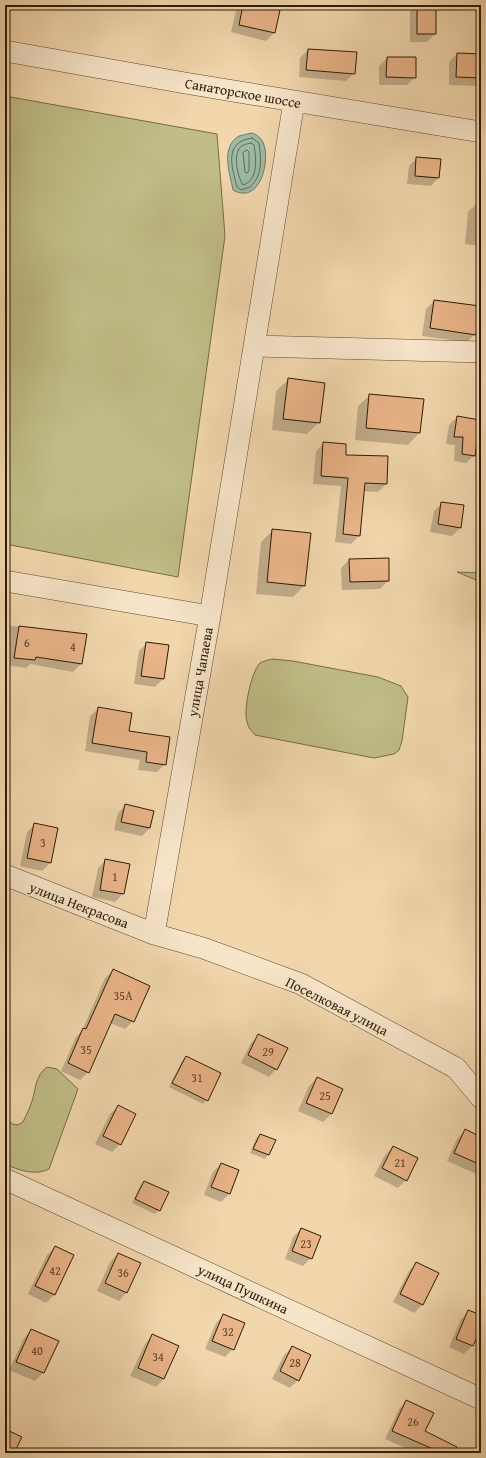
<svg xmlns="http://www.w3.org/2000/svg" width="486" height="1458" viewBox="0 0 486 1458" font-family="'Gentium Book Plus',serif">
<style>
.green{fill:#c0bd86;stroke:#766c45}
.water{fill:#9cbaa5;stroke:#707a65}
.shadow{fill:#0003}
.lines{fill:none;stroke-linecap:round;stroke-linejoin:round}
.shore{stroke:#646a54;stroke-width:1}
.building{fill:#e9b488;stroke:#2d1b04}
.street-casing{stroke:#5e4a2e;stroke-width:22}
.street{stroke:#f7e5ca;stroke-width:21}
.labels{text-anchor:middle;stroke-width:3;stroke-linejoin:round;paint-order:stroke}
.number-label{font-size:12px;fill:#5c4125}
.street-label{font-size:14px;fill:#2d1b04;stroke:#f7e5ca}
</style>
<rect width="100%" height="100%" fill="#f2d7ad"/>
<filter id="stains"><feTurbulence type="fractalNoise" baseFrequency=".005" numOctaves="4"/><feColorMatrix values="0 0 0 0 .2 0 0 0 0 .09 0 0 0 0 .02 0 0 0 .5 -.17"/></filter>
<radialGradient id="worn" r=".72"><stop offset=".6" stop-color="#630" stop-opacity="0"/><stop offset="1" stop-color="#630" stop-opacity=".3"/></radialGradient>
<path class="green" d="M5,96L217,134L225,236L178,577L5,544Z
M457,572L481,573V582Z
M272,659L293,661L378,677L401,686L408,697L402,741L399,750L394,754L374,758L255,735C253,732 249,729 248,725C242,714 251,672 260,663C263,661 269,660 272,659Z
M47,1067L57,1069L78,1089L49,1169C35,1176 18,1170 5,1164V1109L6,1117L12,1124L18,1125L23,1122C26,1115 30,1108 32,1101C36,1089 35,1076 47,1067Z"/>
<path class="water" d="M252,133C255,134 258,136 260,138C273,150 263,207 233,190C230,174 220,147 239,136C243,135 248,134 252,133Z"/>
<path class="shadow" d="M242,5H255L279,11L274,33L266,41L231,32L236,11Z
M416,5H435V34L427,42H410V11Z
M308,50L354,73L346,81L299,77L300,58Z
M457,54L481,55V86L449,85V62Z
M387,58L415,77L407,85H379V66Z
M417,158L438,178L431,186L407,184L409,166Z
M476,204H481V246L465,244L468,212Z
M434,301L475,334L467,342L422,336L426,309Z
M288,380L319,422L307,434L272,430L276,391Z
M370,395L419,433L408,445L355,440L358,406Z
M457,417L481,421V452L475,451L474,456L466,463L454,461L455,445L446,444L449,425Z
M324,443L386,484L378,492L363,491L359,536L351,544L335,542L341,486L313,484L316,451Z
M442,503L460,528L452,536L430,532L434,511Z
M273,530L304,586L293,597L256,594L261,542Z
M349,560L388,581L380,589L342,590L341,568Z
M5,625L86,635L81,664L73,672L30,664L26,668L5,665Z
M147,643L163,679L155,687L134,684L139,651Z
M98,709L128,732L165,764L157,772L138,770L140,760L85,751L90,716Z
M126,805L153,811L150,828L142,836L114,830L118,813Z
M35,824L50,863L42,871L20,866L27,832Z
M106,860L123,894L115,902L92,897L98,868Z
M113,971L133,1021L125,1029L110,1023L88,1072L80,1080L61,1071L76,1037L82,1031L105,978Z
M259,1035L276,1069L269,1077L241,1063L251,1043Z
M186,1057L207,1100L203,1104L169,1087L182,1061Z
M317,1078L342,1089L331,1114L323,1122L298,1111L309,1086Z
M118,1106L120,1144L112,1152L95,1144L110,1114Z
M465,1131L481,1138V1176L447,1161L457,1139Z
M260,1135L274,1140L268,1155L265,1159L250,1153L256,1138Z
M393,1147L406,1180L398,1188L374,1176L385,1155Z
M221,1164L238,1171L229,1194L221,1202L204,1195L213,1172Z
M144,1182L159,1210L155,1214L132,1203L140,1186Z
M301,1229L311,1258L303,1266L285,1259L293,1237Z
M55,1247L73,1256L54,1295L46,1303L28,1294L47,1255Z
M118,1254L126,1293L119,1301L97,1291L110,1262Z
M416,1263L438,1274L422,1305L414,1313L393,1302L409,1271Z
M469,1311L481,1316V1325L472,1346L464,1354L449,1347L461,1319Z
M224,1315L233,1349L225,1357L205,1349L216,1323Z
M31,1330L57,1341L43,1373L35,1381L9,1370L24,1338Z
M152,1336L164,1379L156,1387L130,1376L145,1344Z
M292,1347L298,1380L290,1388L272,1379L284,1355Z
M407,1401L424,1431L467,1453H417L385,1439L399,1409Z"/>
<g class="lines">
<path class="shore" d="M252,138L259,143C261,160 263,175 250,187L241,190L237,187C232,167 223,142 252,138Z
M251,143L254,145C256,158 259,180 243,185C238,178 234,159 238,151C240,145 246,144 251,143Z
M247,150L249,152V171L247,173L245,172L243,153Z"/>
</g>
<path class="building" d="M243,5H259L280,10L275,33L239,25Z
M417,5H436V34H417Z
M308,49L357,52L355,74L306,70Z
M457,53L481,54V78L456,77Z
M387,57H416V78L386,77Z
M416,157L441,159L439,178L415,176Z
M434,300L480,306L476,335L430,328Z
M288,378L325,383L320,423L283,419Z
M369,394L424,399L420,433L366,428Z
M457,416L480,420L475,456L462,454L463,437H454Z
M323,442L346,444V455L388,456L387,484L365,483L360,536L343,534L348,478L321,476Z
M441,502L464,505L461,528L438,524Z
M272,529L311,533L305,586L267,582Z
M389,558V581L350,582L349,559Z
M19,626L87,634L82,664L36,657L35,660L14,658Z
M146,642L169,645L164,679L141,676Z
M98,707L132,713L129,731L170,737L166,765L146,762L147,752L92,743Z
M125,804L154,811L150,828L121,822Z
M34,823L58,828L51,863L27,858Z
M105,859L130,864L124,894L100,890Z
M113,969L150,986L134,1022L115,1014L89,1073L68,1063L83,1028L86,1029Z
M258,1034L288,1048L277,1070L248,1055Z
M186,1056L221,1073L208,1101L172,1083Z
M317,1077L343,1089L332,1114L306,1103Z
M118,1105L136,1114L121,1145L103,1136Z
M465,1129L481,1137V1165L454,1153Z
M260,1134L276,1140L269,1155L253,1149Z
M393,1146L418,1158L407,1181L382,1168Z
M221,1163L239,1170L230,1194L211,1187Z
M144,1181L169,1192L160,1211L135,1199Z
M301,1228L321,1236L312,1259L292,1251Z
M55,1246L74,1255L55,1295L35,1286Z
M118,1253L141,1263L127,1293L105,1283Z
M416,1262L439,1273L423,1305L400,1294Z
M468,1310L481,1315V1328L473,1346L456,1339Z
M223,1314L245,1323L234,1350L212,1341Z
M31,1329L59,1341L44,1373L16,1362Z
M152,1334L179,1346L164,1379L138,1368Z
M292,1346L311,1355L299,1381L280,1371Z
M406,1400L434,1413L425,1431L457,1447L454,1453H442L392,1431Z
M5,1429L22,1437L14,1453H5Z"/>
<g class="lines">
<defs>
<path id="street" d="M5,51L185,83L481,132
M255,346L481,352
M5,581L210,616L154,934
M210,616L294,102
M5,875L154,934L203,948L301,984L456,1068L481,1098
M5,1179L481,1399"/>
</defs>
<use href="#street" class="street-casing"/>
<use href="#street" class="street"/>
</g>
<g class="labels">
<g class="number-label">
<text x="27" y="647">6</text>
<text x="73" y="651">4</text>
<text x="43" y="847">3</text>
<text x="115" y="881">1</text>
<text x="123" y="1000">35А</text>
<text x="86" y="1054">35</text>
<text x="268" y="1056">29</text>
<text x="197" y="1082">31</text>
<text x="325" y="1100">25</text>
<text x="400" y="1167">21</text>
<text x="306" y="1248">23</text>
<text x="55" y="1275">42</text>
<text x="123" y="1277">36</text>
<text x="228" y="1336">32</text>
<text x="37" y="1355">40</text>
<text x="158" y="1361">34</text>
<text x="295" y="1367">28</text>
<text x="413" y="1426">26</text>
</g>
<g class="street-label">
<text transform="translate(243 93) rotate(10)" y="5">Санаторское шоссе</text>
<text transform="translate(200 672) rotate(-80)" y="5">улица Чапаева</text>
<text transform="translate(79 905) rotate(21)" y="5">улица Некрасова</text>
<text transform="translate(337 1006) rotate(27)" y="5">Поселковая улица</text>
<text transform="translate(243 1289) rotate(25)" y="5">улица Пушкина</text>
</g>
</g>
<rect width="486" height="1458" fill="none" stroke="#f2d7ad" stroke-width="20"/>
<rect x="6" y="6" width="474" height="1446" fill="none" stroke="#2d1b04" stroke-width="2"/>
<rect x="10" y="10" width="466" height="1438" fill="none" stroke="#2d1b04"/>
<rect width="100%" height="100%" filter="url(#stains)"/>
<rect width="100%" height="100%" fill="url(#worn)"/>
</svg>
